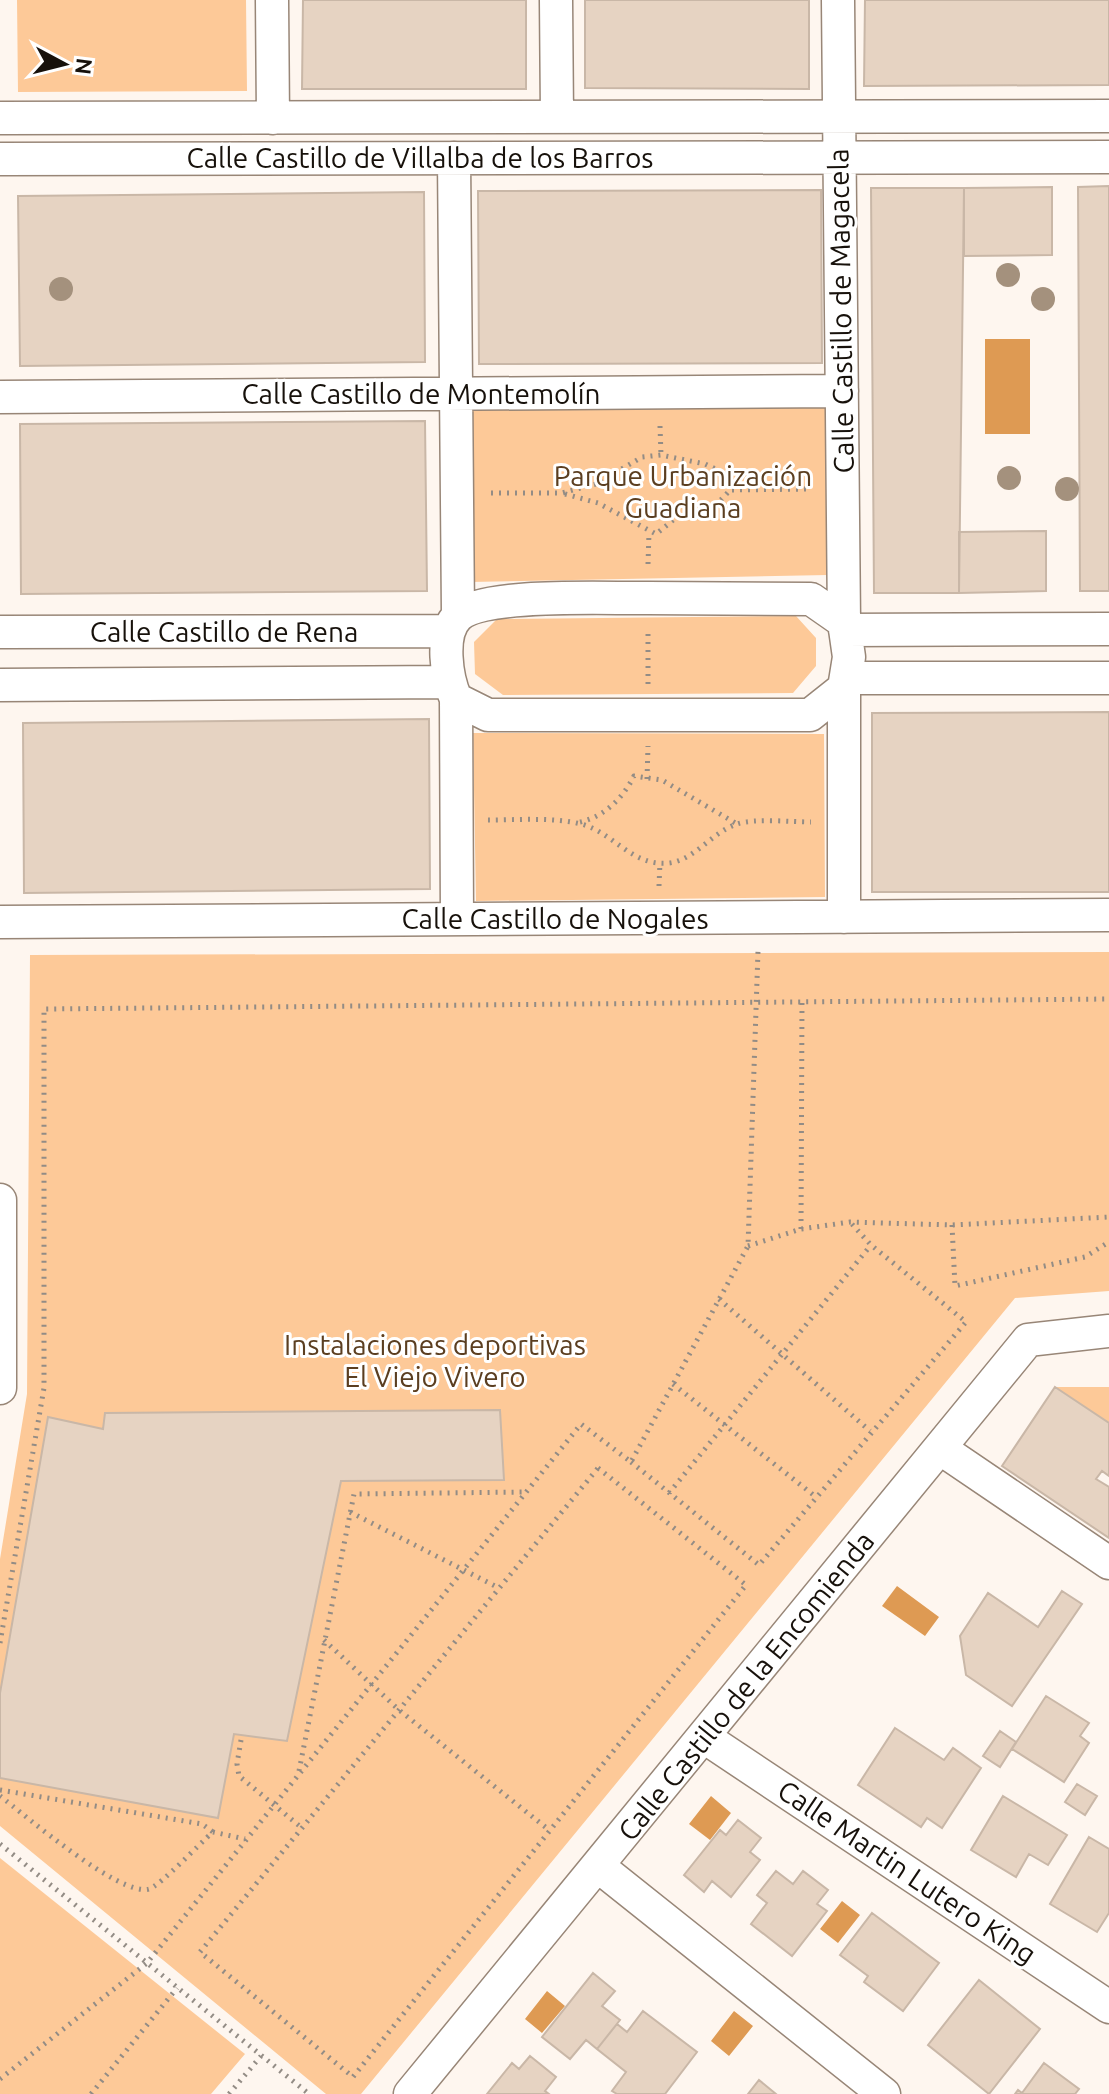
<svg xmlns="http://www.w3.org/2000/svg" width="1109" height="2094" viewBox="0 0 1109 2094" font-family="Ubuntu,sans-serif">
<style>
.green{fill:#fdc998}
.water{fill:#de9a53}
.building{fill:#e6d3c2;stroke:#c9b7a7;stroke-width:2}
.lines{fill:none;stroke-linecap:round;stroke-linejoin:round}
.street-casing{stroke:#988677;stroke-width:35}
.path{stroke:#938c85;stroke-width:5;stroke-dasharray:2 6;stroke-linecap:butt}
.street{stroke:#fff;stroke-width:32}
.tree{fill:#a4917d}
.labels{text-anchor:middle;stroke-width:6;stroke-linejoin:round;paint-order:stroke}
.street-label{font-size:28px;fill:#17110b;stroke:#fff}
.park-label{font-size:28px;fill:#5b3e20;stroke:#fff}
</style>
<rect width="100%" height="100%" fill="#fef6ef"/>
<path class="green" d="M17,0H246L247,91L18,92Z
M827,406L828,575L469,582L468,410Z
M796,616L816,638V666L793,693L503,695L475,674L474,642L497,619Z
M473,733L824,734L825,897L476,901Z
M1109,952V1291L1015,1298L361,2094H326L0,1826V1559L27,1394L30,955Z
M1055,1387H1109V1423Z
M0,1858L245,2054L211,2094H0Z"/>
<path class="water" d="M985,339H1030V434H985Z
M897,1586L939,1617L925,1636L882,1606Z
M711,1796L731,1813L710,1840L689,1824Z
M842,1901L860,1915L838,1943L820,1929Z
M547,1991L565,2006L542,2033L525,2019Z
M734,2011L753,2026L729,2056L711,2041Z"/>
<path class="building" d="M303,0H526V89H302Z
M585,0H809V89L585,88Z
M865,0H1109V85L864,86Z
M1109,186V591H1080L1078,187Z
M1052,187V255L964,256V188Z
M871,188H964L959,593H874Z
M821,190L822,363L479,364L478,191Z
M424,192L425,362L20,366L18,196Z
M425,421L427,591L21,594L20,424Z
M1046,531V591L959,593V532Z
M1109,712V892H872V713Z
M429,719L430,889L24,893L23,723Z
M1055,1387L1109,1423V1476L1102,1471L1096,1479L1109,1487V1538L1002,1466Z
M500,1410L504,1480L341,1481L287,1741L234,1734L218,1818L0,1778V1693L48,1417L103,1429L105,1413Z
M1062,1591L1082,1604L1012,1706L966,1675L960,1636L988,1593L1038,1627Z
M1046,1696L1089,1723L1080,1736L1089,1743L1064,1782L1012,1749Z
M895,1728L944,1760L953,1748L981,1768L942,1828L927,1818L921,1827L858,1785Z
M1000,1731L1016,1742L1000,1767L983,1756Z
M1077,1784L1097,1796L1085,1815L1065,1802Z
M1003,1796L1067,1835L1048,1865L1029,1854L1016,1877L971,1850Z
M738,1820L761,1838L750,1852L760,1860L731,1897L712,1881L704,1892L684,1875L720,1830L726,1835Z
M1089,1837L1109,1849V1913L1097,1932L1050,1904Z
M776,1871L793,1884L803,1871L828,1890L817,1904L827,1911L792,1956L751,1924L767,1903L757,1895Z
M872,1913L939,1963L903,2011L864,1982L868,1976L840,1955Z
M593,1973L615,1991L602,2006L620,2020L597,2049L586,2040L570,2059L542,2037Z
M979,1980L1040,2029L989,2094L928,2045Z
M643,2011L697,2052L665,2094H617L612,2091L626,2072L597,2049L617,2024L627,2032Z
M530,2056L556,2077L545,2091L549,2094H487L512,2063L519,2069Z
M1044,2063L1079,2089L1075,2094H1015L1018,2090L1022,2093Z
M759,2080L776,2094H748Z"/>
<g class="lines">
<defs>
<path id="street" d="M272,0L273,118
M556,0L557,117
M838,0L844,622
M0,118L1109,116
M454,158L458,615
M0,159L1109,157
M0,397L842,391
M648,598L811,599L844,622L849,657L844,688L810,715H488L456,699C447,679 439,634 458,616C483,592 610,599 648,598Z
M845,630L1109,629
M0,632L449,631
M846,678H1109
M0,685L449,682
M456,699L457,919
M844,917V688
M0,922L1109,915
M0,1200V1388
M941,1449L1109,1563
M704,1737L1109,2007
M598,1866L884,2094
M410,2094L1028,1340L1109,1331"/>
</defs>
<use href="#street" class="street-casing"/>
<path class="path" d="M660,426L661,455
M491,493H562L596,484L642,457L661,455L705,464L722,472L730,490L810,489
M565,494L598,503L656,534L682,513C704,516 716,506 730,490
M648,564L649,533
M648,684V630
M647,779L648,746
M488,820C518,820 553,817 581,824C613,832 632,867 669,863C695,860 712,832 737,824C754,818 792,822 811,822
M580,822C604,817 623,798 634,776L662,780L737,824
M659,886L660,862
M952,1225L955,1286L1085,1257L1109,1242
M801,1229L802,1002
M748,1246L801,1229L850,1222L952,1225L1109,1217
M719,1299L870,1431
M673,1384L816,1497
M631,1462L759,1565L966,1322L871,1245L850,1222
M598,1468L746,1585L353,2077L200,1952Z
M669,1493L871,1245
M350,1512L499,1588
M324,1640L399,1710L549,1830
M0,1643L44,1388V1009L1109,999
M241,1740L237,1764L239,1776L302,1828
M299,1771L354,1494L526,1492
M0,1790L202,1824L213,1832
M0,1796C26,1816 120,1897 149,1889C160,1886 200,1843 213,1832L245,1839
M0,1844L309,2094
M0,2079L147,1963L581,1424L631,1462L748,1246L758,951
M91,2094L177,1988
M229,2094L261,2056"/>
<use href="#street" class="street"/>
</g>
<g class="tree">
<circle cx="1008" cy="275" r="12"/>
<circle cx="61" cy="289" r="12"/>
<circle cx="1043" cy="299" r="12"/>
<circle cx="1009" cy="478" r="12"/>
<circle cx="1067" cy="489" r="12"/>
</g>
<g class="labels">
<g class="street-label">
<text x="420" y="168">Calle Castillo de Villalba de los Barros</text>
<text transform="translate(841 311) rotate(-91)" y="10">Calle Castillo de Magacela</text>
<text x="421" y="404">Calle Castillo de Montemolín</text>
<text x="224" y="642">Calle Castillo de Rena</text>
<text x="555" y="929">Calle Castillo de Nogales</text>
<text transform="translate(746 1686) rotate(-51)" y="10">Calle Castillo de la Encomienda</text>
<text transform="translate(907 1872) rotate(34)" y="10">Calle Martin Lutero King</text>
</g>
<g class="park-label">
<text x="683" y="486">Parque Urbanización<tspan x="683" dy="32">Guadiana</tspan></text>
<text x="435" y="1355">Instalaciones deportivas<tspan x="435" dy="32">El Viejo Vivero</tspan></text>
</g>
</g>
<g transform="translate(64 64) rotate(97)" stroke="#ffffff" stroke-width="6" paint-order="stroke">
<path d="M0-6L14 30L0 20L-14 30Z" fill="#17110b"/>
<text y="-12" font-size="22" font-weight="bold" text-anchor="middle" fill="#17110b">N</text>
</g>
</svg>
